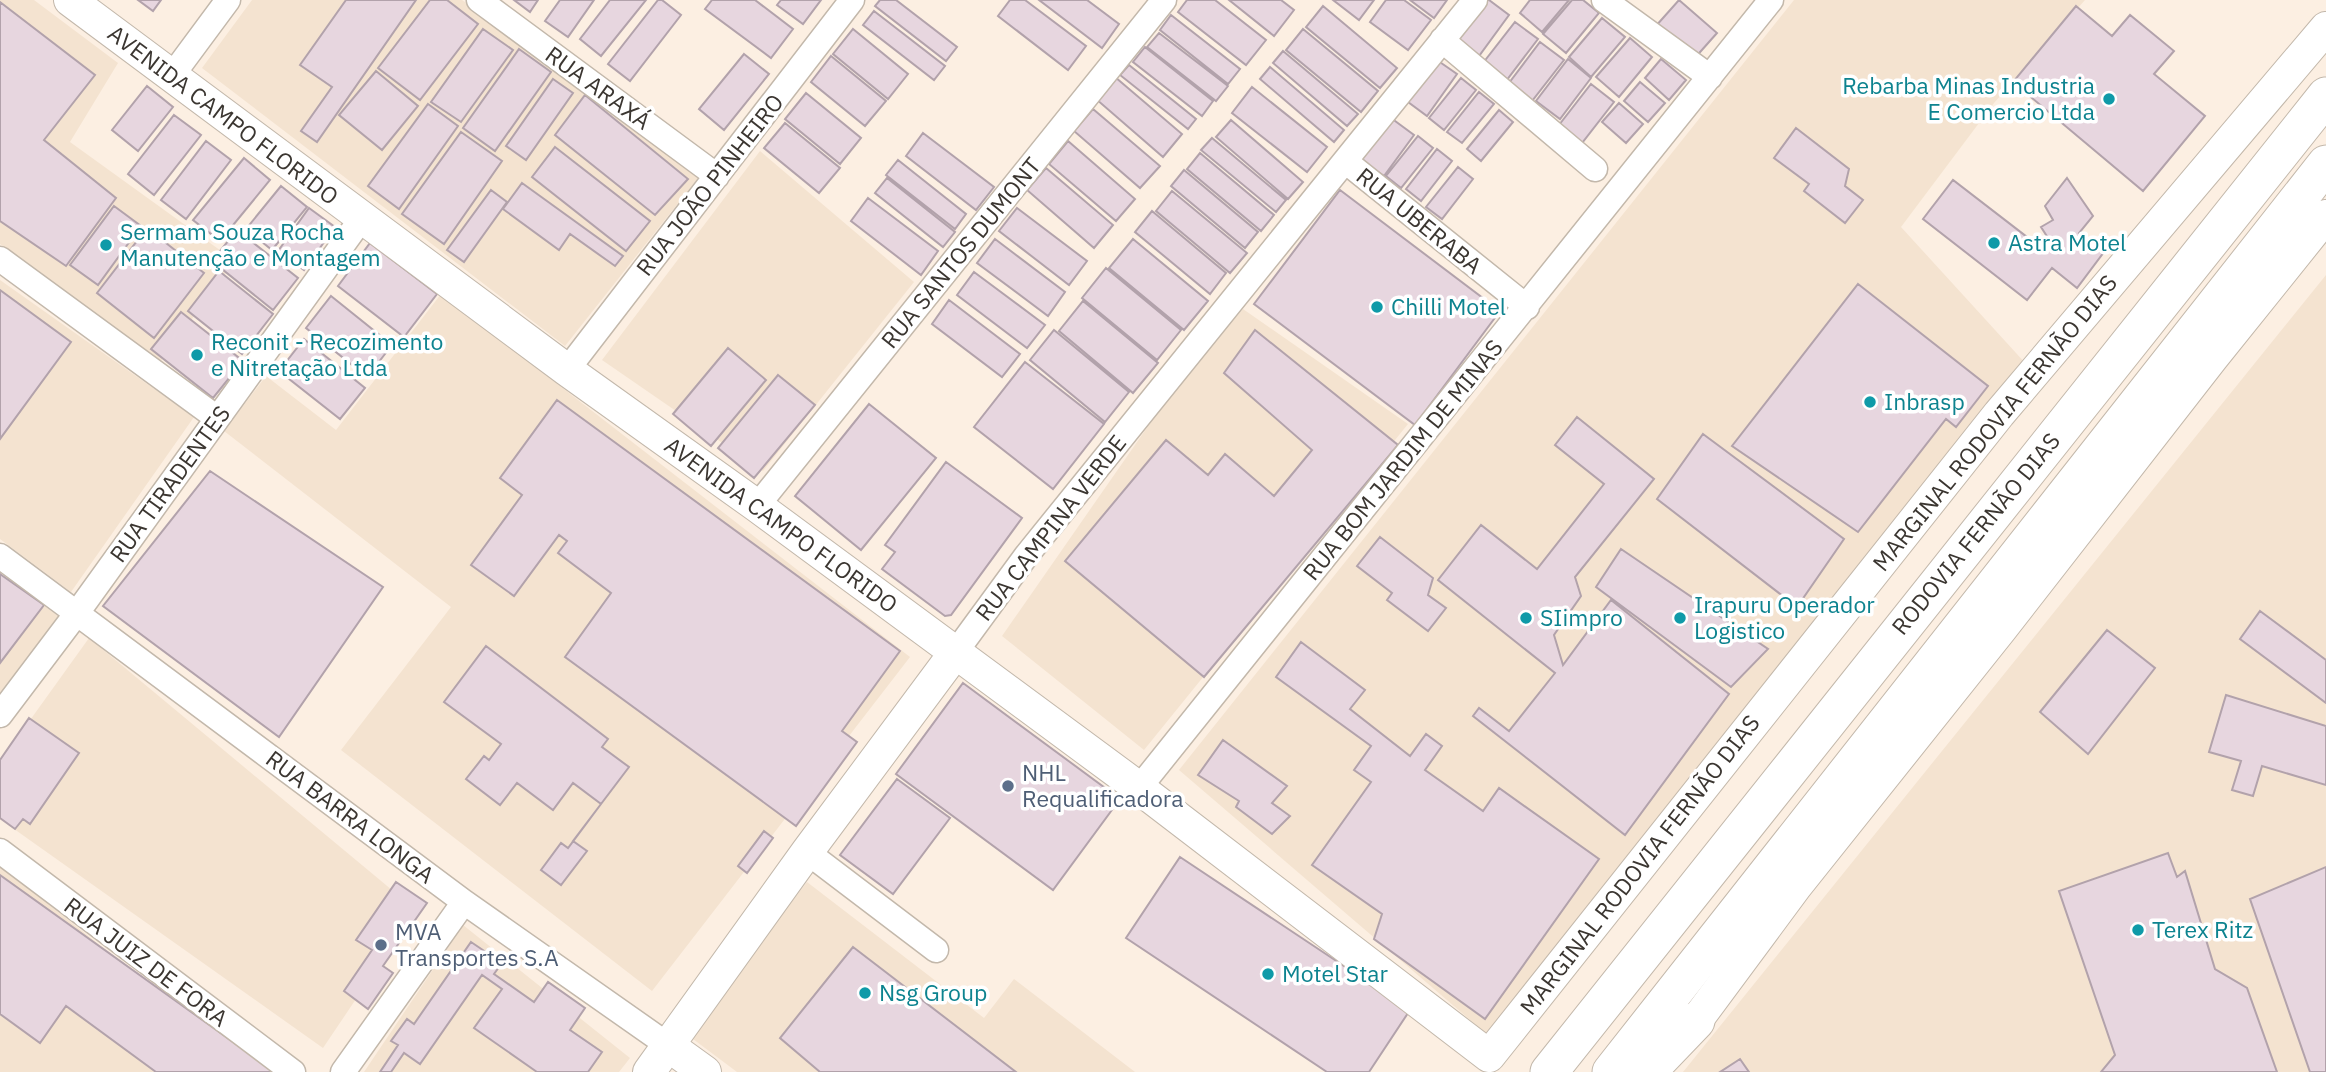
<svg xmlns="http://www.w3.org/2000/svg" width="2326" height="1072" viewBox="0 0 2326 1072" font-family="'IBM Plex Sans',sans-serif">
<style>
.built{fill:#f4e3d0}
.building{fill:#e7d6df;stroke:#b2a2ab;stroke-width:2}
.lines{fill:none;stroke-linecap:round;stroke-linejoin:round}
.minor-casing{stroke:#c3b8ab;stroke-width:27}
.major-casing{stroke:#c3b8ab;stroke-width:34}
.highway-casing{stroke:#c3b8ab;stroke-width:39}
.minor{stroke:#fff;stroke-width:24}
.major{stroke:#fff;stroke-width:32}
.highway{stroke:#fff;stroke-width:37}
.culture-dot{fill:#0f9aa8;stroke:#fff;stroke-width:2.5}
.service-dot{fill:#5c6f8a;stroke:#fff;stroke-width:2.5}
.labels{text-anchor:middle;stroke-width:7;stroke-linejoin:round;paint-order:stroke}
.culture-label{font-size:23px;fill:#0d838f;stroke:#fff;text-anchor:start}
.street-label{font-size:23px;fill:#3b3631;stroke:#fff}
.service-label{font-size:23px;fill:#4e5e75;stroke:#fff;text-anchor:start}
</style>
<rect width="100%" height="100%" fill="#fcefe2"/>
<path class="built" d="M0,0H34L118,63L70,142L235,261L160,362L0,244Z
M252,0H462L706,168L565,346L202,68Z
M1794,0H2085L1994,103L1901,227L2027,365L1490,1037L1179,770Z
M760,151L914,282L763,471L602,360Z
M2326,275V1072H1683Z
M0,280L194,417L71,592L0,539Z
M441,294L910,657L652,991L341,750L451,607L224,431L266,376L336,430Z
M1243,309L1408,424L1144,750L1002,636L1183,376Z
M0,573L62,619L0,698Z
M89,638L416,910L323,1048L0,819V762Z
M0,866L260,1072H0Z
M807,882L984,1018L1014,979L1135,1072H737L689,1036Z
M463,925L630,1058L619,1072H364Z"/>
<path class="building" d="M138,0H161L153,11Z
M346,0H416L317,142L301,131L332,87L300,65Z
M430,0H447L478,24L420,100L378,68Z
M514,0H538L530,12Z
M560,0H594L568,37L545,21Z
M610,0H646L601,56L580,39Z
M658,0H662L681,15L630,81L608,64Z
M712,0H755L793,29L771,58L705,9Z
M781,0H821L803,24L777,5Z
M880,0H896L957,47L946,61L875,6Z
M1010,0H1025L1086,46L1068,70L998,16Z
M1039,0H1087L1119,24L1102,48Z
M1187,0H1215L1266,40L1246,65L1178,12Z
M1229,0H1281L1294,10L1274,36Z
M1333,0H1374L1359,20Z
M1386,0H1404L1431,20L1408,50L1370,22Z
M1410,0H1447L1434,18Z
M1485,0H1489L1509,15L1479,56L1456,40Z
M1530,0H1569L1542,32L1520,13Z
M1572,0H1583L1599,13L1566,53L1543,34Z
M1679,0L1717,33L1693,60L1655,27Z
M0,2L95,75L44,140L116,198L66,266L0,221Z
M1323,6L1397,68L1380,88L1306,27Z
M2076,6L2112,36L2130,15L2174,51L2154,74L2205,116L2143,191L2013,82Z
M874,11L945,66L934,80L863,25Z
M1171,15L1240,69L1228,84L1160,30Z
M1602,18L1625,37L1591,77L1569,57Z
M1515,22L1538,39L1506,81L1483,63Z
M483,29L513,50L461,122L431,102Z
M853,29L908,74L888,99L833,54Z
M1303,29L1378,91L1361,112L1286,50Z
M1159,33L1228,86L1216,101L1147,47Z
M1630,38L1652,57L1619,97L1596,77Z
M1540,42L1564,60L1532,101L1509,83Z
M1145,47L1213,101L1202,116L1133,62Z
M519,49L551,72L495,151L463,128Z
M1283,51L1358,114L1347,126L1273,63Z
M744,54L769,74L724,130L699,109Z
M831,56L886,101L865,126L811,82Z
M1434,58L1457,74L1427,116L1404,99Z
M1568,59L1591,78L1560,119L1536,101Z
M1661,59L1686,80L1669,100L1645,78Z
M1129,65L1196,119L1188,129L1120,75Z
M1270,67L1344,130L1334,142L1260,79Z
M376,71L418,106L382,150L339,115Z
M1115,77L1182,134L1163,157L1096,99Z
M1461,78L1476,90L1444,130L1429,118Z
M553,79L573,93L526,160L506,146Z
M1640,82L1665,103L1648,122L1624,101Z
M1591,84L1614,102L1582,143L1559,125Z
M147,86L173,107L138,151L112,130Z
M1252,87L1327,147L1307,172L1232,113Z
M1479,92L1494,104L1462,143L1447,132Z
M806,93L861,138L840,164L785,119Z
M585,95L688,179L655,215L555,135Z
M1619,103L1643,124L1626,143L1602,122Z
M428,104L458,126L399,209L368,186Z
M1093,109L1160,166L1140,188L1074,131Z
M1499,110L1513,122L1481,161L1467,149Z
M174,115L201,135L154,195L128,174Z
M1391,118L1414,135L1384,176L1361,160Z
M1231,120L1303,182L1288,199L1216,137Z
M785,123L840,168L819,193L764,148Z
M1796,128L1849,169L1845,186L1863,200L1845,223L1804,191L1809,184L1774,158Z
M461,132L502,161L444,244L402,214Z
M923,133L994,187L976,210L906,156Z
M1418,136L1433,148L1401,188L1386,176Z
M1212,138L1286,200L1276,212L1201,150Z
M206,141L231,160L186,219L161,200Z
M1068,141L1135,199L1116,221L1049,164Z
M555,147L650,221L626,251L532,177Z
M1437,149L1452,161L1421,201L1406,189Z
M1200,153L1274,215L1261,231L1187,169Z
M244,158L270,180L220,241L193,220Z
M898,160L966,214L955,229L886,175Z
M1458,167L1473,179L1442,219L1426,207Z
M1046,168L1113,225L1094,248L1027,190Z
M1184,170L1258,232L1245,248L1171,186Z
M887,178L955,232L943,247L875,193Z
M2067,178L2093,216L2079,233L2104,252L2077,288L2052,268L2027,300L1923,219L1953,180L2040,247L2048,238L2041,227L2053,220L2045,206Z
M522,183L623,256L615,266L570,234L559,250L503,209Z
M281,186L307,207L272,250L246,229Z
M491,190L507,202L464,262L447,250Z
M1340,190L1500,311L1415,425L1254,304Z
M1172,191L1247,253L1230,273L1156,211Z
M868,198L938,251L921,275L851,221Z
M114,206L141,226L98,285L70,265Z
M309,208L335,227L304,270L278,251Z
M1017,208L1087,261L1069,285L999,231Z
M1152,211L1226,273L1210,294L1135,232Z
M147,228L204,273L154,338L97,293Z
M237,230L298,278L273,310L212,261Z
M995,239L1065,292L1048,316L977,263Z
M1133,239L1208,301L1184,330L1109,268Z
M370,243L437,294L404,337L338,286Z
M1106,268L1181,330L1157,360L1082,298Z
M219,271L273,314L242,354L188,311Z
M974,272L1045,325L1027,348L957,295Z
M1858,284L1988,386L1956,427L1946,419L1858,532L1732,446Z
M0,290L71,342L0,439Z
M331,296L392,345L367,377L306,328Z
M949,300L1020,354L1002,377L932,324Z
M1083,301L1158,363L1133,393L1059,331Z
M181,312L243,361L213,398L151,349Z
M1054,330L1129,392L1105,422L1030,360Z
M1255,330L1398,445L1204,677L1065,561L1166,440L1208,475L1225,454L1274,496L1312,450L1224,373Z
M304,339L365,388L340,419L279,371Z
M728,348L766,380L711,446L673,414Z
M1025,362L1104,424L1053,489L974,427Z
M778,375L815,405L754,478L718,448Z
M557,400L900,651L842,731L857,742L796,826L565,657L611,593L558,553L567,541L559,535L514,596L471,565L522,495L500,478Z
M869,404L936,458L861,550L795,496Z
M1577,417L1654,479L1575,577L1581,596L1554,635L1563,665L1611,600L1729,694L1625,835L1473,716L1479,708L1509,731L1555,673L1438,580L1481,525L1537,569L1604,484L1555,445Z
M1703,434L1844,539L1797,607L1657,499Z
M946,462L1022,518L951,615L945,616L882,569L895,552L885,545Z
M210,471L383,587L279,737L103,606Z
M1380,537L1433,578L1428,595L1446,608L1428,631L1387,600L1392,593L1357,566Z
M1621,549L1768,649L1731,687L1596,587Z
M0,574L44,605L0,663Z
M2260,611L2326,660V703L2240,639Z
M2107,630L2155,668L2088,754L2040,712Z
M1301,642L1365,690L1350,709L1410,756L1426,734L1442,746L1425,770L1483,811L1499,788L1599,859L1485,1019L1374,939L1382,914L1312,865L1371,782L1354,770L1371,746L1276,677Z
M486,646L608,739L602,747L629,767L573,841L587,851L561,885L541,870L561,843L568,848L601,804L573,783L553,810L517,783L500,805L466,779L484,756L489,760L501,744L444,702Z
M963,683L1120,799L1053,890L896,774Z
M2226,695L2326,726V785L2262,766L2253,796L2232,790L2241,761L2209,752Z
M29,718L79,753L30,824L23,819L15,829L0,818V760Z
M1223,740L1287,786L1272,803L1290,816L1272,834L1236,807L1239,801L1198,775Z
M897,779L950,818L893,894L840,855Z
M764,831L773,838L747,873L738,866Z
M2168,853L2177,877L2185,871L2215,969L2247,988L2277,1072H2101L2115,1055L2059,891Z
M1180,857L1410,1010L1369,1072H1327L1126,938Z
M2326,867V1072H2310L2250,899Z
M0,875L275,1072H156L66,1006L40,1043L0,1014Z
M396,882L427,903L383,966L393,973L368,1009L344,991L372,950L356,940Z
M471,942L502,963L494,974L534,1002L548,982L585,1008L570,1030L602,1052L588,1072H537L474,1028L502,989L482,975L420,1064L404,1053L391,1072H380L398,1045L391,1041L407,1019L414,1024Z
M853,947L1016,1072H820L780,1038Z
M1740,1059L1749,1072H1720Z"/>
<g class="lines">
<defs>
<path id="minor" d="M479,0L717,176
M1604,0L1710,77
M1442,40L1595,169
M171,77L228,0
M1345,161L1527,307
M0,259L217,418
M567,370L852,0
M757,506L1164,0
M0,556L464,902L669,1046
M955,653L1026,556L1475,0
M0,715L77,613L362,218
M1139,788L1771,0
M0,851L293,1072
M807,852L936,950
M343,1072L464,902"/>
<path id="major" d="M70,0L567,370L757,506L1139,788L1489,1056L1999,414L2326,28
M1696,1021L1796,886L2001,629L2212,358L2326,216
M669,1046L705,1072
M649,1072L807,852L955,653"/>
<path id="highway" d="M1549,1072L2326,96
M1611,1072L2326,164
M1647,1072L1696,1021"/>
</defs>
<use href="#minor" class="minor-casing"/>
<use href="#major" class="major-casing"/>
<use href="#highway" class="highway-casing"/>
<use href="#minor" class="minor"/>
<use href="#major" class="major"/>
<use href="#highway" class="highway"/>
</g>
<g class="culture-dot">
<circle cx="2109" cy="99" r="7"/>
<circle cx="1994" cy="243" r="7"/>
<circle cx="106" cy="245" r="7"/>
<circle cx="1377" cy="307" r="7"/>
<circle cx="197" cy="355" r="7"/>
<circle cx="1870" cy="402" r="7"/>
<circle cx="1526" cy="618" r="7"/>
<circle cx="1680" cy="618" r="7"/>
<circle cx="2138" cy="930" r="7"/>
<circle cx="1268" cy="974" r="7"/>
<circle cx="865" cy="993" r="7"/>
</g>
<g class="service-dot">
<circle cx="1008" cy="786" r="7"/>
<circle cx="381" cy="945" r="7"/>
</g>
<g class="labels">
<g class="culture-label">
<text x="2095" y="94" text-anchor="end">Rebarba Minas Industria<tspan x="2095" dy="26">E Comercio Ltda</tspan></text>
<text x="120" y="240">Sermam Souza Rocha<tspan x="120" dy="26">Manutenção e Montagem</tspan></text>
<text x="2008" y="251">Astra Motel</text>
<text x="1391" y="315">Chilli Motel</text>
<text x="211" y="350">Reconit - Recozimento<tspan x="211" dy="26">e Nitretação Ltda</tspan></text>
<text x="1884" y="410">Inbrasp</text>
<text x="1694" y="613">Irapuru Operador<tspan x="1694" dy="26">Logistico</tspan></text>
<text x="1540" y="626">SIimpro</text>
<text x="2152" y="938">Terex Ritz</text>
<text x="1282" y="982">Motel Star</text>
<text x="879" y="1001">Nsg Group</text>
</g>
<g class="street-label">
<text transform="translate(598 88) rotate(36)" y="8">RUA ARAXÁ</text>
<text transform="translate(223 115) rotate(37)" y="8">AVENIDA CAMPO FLORIDO</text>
<text transform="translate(710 185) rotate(-52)" y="8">RUA JOÃO PINHEIRO</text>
<text transform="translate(1419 221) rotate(39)" y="8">RUA UBERABA</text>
<text transform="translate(961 253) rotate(-51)" y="8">RUA SANTOS DUMONT</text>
<text transform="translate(1995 423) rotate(-51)" y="8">MARGINAL RODOVIA FERNÃO DIAS</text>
<text transform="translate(1403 460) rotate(-51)" y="8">RUA BOM JARDIM DE MINAS</text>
<text transform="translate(170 484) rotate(-54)" y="8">RUA TIRADENTES</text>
<text transform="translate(781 525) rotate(36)" y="8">AVENIDA CAMPO FLORIDO</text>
<text transform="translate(1051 528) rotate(-52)" y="8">RUA CAMPINA VERDE</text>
<text transform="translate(1976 534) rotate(-51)" y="8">RODOVIA FERNÃO DIAS</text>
<text transform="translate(350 817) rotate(37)" y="8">RUA BARRA LONGA</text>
<text transform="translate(1640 865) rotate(-52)" y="8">MARGINAL RODOVIA FERNÃO DIAS</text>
<text transform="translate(146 962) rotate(37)" y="8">RUA JUIZ DE FORA</text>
</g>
<g class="service-label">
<text x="1022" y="781">NHL<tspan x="1022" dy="26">Requalificadora</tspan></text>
<text x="395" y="940">MVA<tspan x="395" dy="26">Transportes S.A</tspan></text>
</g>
</g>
</svg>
